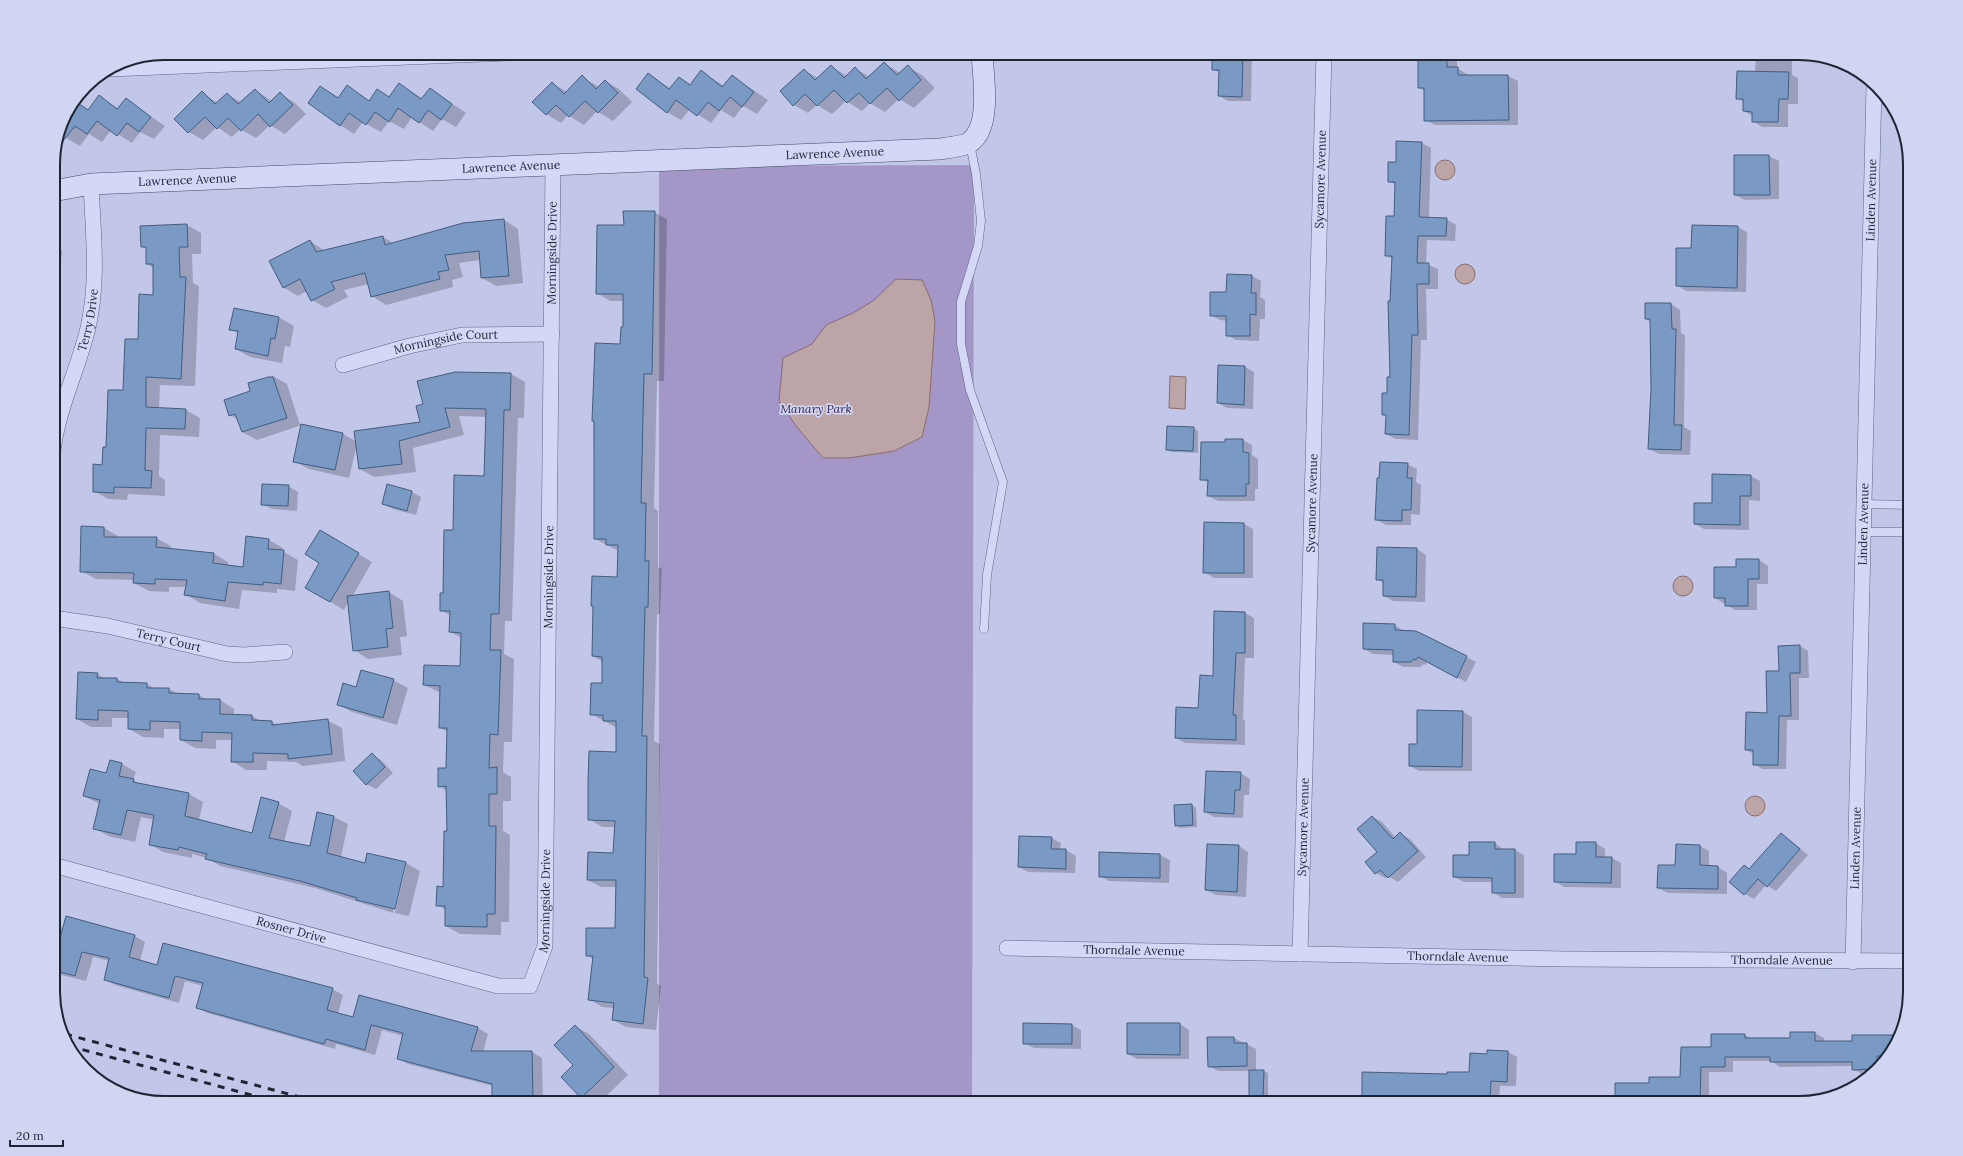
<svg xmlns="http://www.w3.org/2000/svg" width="1963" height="1156" viewBox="0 0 1963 1156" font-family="Lora,serif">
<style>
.green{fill:#a497c7}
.water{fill:#bda4a7;stroke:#8a6c6e}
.shadow{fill:#0003}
.building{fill:#7a9ac5;stroke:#425d7f}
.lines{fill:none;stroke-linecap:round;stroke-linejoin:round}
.lane-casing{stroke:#5a6782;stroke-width:9}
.street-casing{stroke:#5a6782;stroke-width:16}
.secondary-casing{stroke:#3e4a64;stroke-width:22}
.lane{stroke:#d4d8f6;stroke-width:8}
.street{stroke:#d4d8f6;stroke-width:15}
.secondary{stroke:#d4d8f6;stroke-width:21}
.rail{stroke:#1e2533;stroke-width:3;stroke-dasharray:7 7;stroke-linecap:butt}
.labels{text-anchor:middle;stroke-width:3.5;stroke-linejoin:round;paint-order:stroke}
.street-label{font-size:12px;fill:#1e2533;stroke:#d0d5f2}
.park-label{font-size:12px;font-style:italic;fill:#36264e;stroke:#d0d5f2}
.rim{fill:none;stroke:#1e2533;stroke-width:2}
</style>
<rect width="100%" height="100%" fill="#c2c7ea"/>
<path class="green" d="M974,165L972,1103H659V166Z"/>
<path class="water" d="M1435 170a10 10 0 1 1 20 0a10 10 0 1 1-20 0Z
M1455 274a10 10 0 1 1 20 0a10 10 0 1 1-20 0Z
M896,279L922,280L931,300L935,321L929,407L922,437L894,451L849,458H823L796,426L779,401L783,358L812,344L826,325L853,313L873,301Z
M1170,376L1186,377L1185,409L1169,408Z
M1673 586a10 10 0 1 1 20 0a10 10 0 1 1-20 0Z
M1745 806a10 10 0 1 1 20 0a10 10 0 1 1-20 0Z"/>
<path class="shadow" d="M1213,53H1252L1251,101H1228L1219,96L1220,73L1213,69Z
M1426,53H1457V68L1467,74V76H1508L1518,81V125H1435L1425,120V91L1419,88Z
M1756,53H1792V75L1798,78V104H1788V127H1762L1753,121V116L1744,111V102L1737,98L1755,72Z
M884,63L900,73L908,67L922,75L935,88L914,108L899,99L885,112L870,103L862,111L846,101L832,114L817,105L808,113L794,105L804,70L818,78L831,66L847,76L856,69L870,77Z
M702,72L724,86L732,76L768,100L757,114L743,106L734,118L721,110L711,123L690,109L681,120L667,112L648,74L671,89L679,78L691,85Z
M582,77L599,87L605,81L619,89L632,102L613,121L597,111L584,125L568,115L561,123L546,114L552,83L567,92Z
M399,84L423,99L430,89L466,113L456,127L442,119L433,131L412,117L404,129L389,121L381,132L363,122L354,134L340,125L321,87L339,98L347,86L370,101L377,90L390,97Z
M255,90L272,101L280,94L294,102L306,114L285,134L270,125L256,138L240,129L232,137L217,127L203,140L189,132L176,119L202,93L218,103L227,94L242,103Z
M99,97L119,109L126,99L165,126L154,139L140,132L132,143L111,130L102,142L89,134L80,146L61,135L57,140L62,121L76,102L89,110Z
M1422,143L1431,148L1429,219H1446L1456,225L1455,241L1427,240L1426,264L1438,269V289H1426L1427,340H1421L1418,440L1396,439L1386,434L1387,416L1383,414L1391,378L1393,259L1386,255L1394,217L1396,185L1389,181L1397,163Z
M1735,156H1769L1779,161V199L1745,200L1735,195Z
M654,212L667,219L664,381H657L654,508L658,511V567L662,569L660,614H657L654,741L660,744L657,984L661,986L656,1030L626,1027L613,1020L614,1008L602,1007L589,999L593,959L587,955L616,929L617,887H601L588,880L614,854L616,827H602L589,819L616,753L617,728L591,714L603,684V662L593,656L618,578L619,551L595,539L593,391L621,345L624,328V301H610L597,293L625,226Z
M504,220L518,229L523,283L496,286L482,278L480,260L459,263L463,277L452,280L453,287L386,305L372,296L369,284L344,290L348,297L326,308L312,300L307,291L298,296L283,287L310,241L325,251L383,237L393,243Z
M187,225L201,233V254H192L193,283L199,286L195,386L160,385L159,409L186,410L200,418L199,437L160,435L159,476L165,480V496L128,494L127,500L108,499L94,491L103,466L154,296V268L147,264V249L142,246Z
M1738,227L1747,232L1746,292L1686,291L1677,285L1692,249Z
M53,246L62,251L58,287L55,286L53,300Z
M1252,276L1261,281L1260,297L1265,300V319H1260L1259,341L1236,340L1227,335V321L1220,320L1211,315L1227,293Z
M1671,304L1680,310L1681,333L1685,335L1684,427L1691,431L1690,455L1659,454L1649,449L1652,389L1651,322L1646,319Z
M234,309L280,318L294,326L290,347L285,346L282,363L250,357L236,349L239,334L231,329Z
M1219,366L1245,367L1254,372L1253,409L1227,408L1218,403Z
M511,374L525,382L524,418H518L512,621H505L504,654L514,659L512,742H504L503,772L511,777V801H503V831L510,835L509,922H501V935L460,934L446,926V910L437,905L444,888L448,832L447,791L439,786L447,769L448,732L440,728L441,693L424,685L461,667L462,638L450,632L451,616L441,610L454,531L485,477L487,417L459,416L464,435L413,448L416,472L374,477L360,469L357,444L349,478L309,469L294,461L302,425L257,440L242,432L239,420L230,415L252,392L249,384L273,376L287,384L300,425L343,434L357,442L421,423L417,407Z
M1194,428L1198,431V453L1172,452L1167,450Z
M1243,440L1252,445V455L1258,459V489H1255V501H1218L1208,496L1209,483L1201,479L1226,443Z
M1407,464L1417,469L1416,482L1421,485L1420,515L1411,514V525H1386L1376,519L1380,478Z
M1713,475L1751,476L1760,481V501L1749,500V530L1704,529L1695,524L1713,504Z
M288,486L298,492L297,511L272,509L262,504Z
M388,486L412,492L421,497L416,515L393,509L383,504Z
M1205,523L1244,524L1253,529V578H1214L1204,572Z
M82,528H104L118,536V538H156L171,546V549L214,554L228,562L227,566L244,568L269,540L283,548L282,551L298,560L295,591L277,589V593L242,590L239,609L200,603L185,594L186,587H169V592L149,591L134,583V580L96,579L81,571Z
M320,532L372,562L352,597L389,592L403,601L407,636L400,637L402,655L368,659L354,650L348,602L344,610L306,587L321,562Z
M1417,549L1426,555L1425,602L1393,601L1384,596V583L1377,579Z
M1759,560L1768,566V584H1757V610H1735L1715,598L1737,568Z
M1215,612L1245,613L1254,618V658H1245L1243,719L1245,721V745L1185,743L1176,738L1199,709L1214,677Z
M1395,625L1404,631L1416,632L1476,662L1466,682L1427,662L1426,665L1424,664L1420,667H1403L1394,662V655L1373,654L1364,649Z
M1800,646L1808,651L1809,678H1799V720H1787L1786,769H1762L1754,764V754L1746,750L1768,714L1780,672Z
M97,674L106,679H117L125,683L147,684L155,689H169L178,694L199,695L208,700H220L234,709V716H252L261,721L272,722L278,726L327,720L342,728L345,761L303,766L296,762L267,761V770H246L232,761V740H216V749L195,748L181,740V729H164V738L143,737L129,729V718H112V727H91L77,719Z
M393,680L408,688L397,725L352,712L338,704L357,688Z
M1463,712L1472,717V771H1419L1410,766L1418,745Z
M372,755L381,760L393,773L376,789L366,784Z
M110,761L122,764L136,772L133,780L142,785L189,794L203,802L199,820L253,834L278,803L292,811L284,842L311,848L318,813L334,817L348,824L341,857L366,864L368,855L406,863L420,871L409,916L395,913L406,866H404L393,913L315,888L220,866L207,858L192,854V858L163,852L150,844L155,820L141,817L135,842L108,836L94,828L100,804L84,796L106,774Z
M1240,773L1250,779L1249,795H1244L1243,818L1214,817L1205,812Z
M1192,805L1196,808L1197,827L1180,828L1176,825Z
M1372,817L1382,822L1396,838L1401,834L1410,839L1426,857L1398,882L1388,876L1385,878L1376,873L1379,852Z
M1781,834L1790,840L1808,855L1776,891L1766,885L1754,899L1745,894L1744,866L1750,869Z
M1051,838L1061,843L1060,850H1066L1076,856L1075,873L1028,872L1019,867Z
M1495,843L1504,850H1515L1524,855V898H1502L1493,892V882H1464L1454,877L1470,856Z
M1596,843L1605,849V858H1612L1621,863V888L1564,887L1555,881L1577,855Z
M1239,846L1248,852L1246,897L1216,895L1206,890Z
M1700,846L1709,851V867H1718L1727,873V894L1668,893L1658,888L1676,866Z
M1100,853L1160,855L1170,860L1169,883L1109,881L1100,876Z
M67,917L135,936L145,942L140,961L158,966L332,989L343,995L338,1014L354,1018L478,1028L488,1034L483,1052H532L542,1058L543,1103H501L493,1098V1086L408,1064L398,1058L403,1036L382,1030L375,1055L336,1044L335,1049L207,1013L197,1007L203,986L185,981L179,1003L115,985L105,979L110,961L93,957L86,981L53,973V925L64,928Z
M1128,1024H1180L1189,1030V1059H1137L1128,1054Z
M1072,1025L1081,1030V1049L1034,1048L1024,1043Z
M575,1026L589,1034L628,1075L599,1103H591L582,1097L575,1065Z
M1815,1033L1824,1038V1042H1853L1898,1036L1895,1047L1869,1074H1862L1853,1069V1066L1780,1067L1771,1061H1733V1072H1709V1103H1616L1650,1084L1681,1078L1712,1048L1745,1035L1752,1039H1791Z
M1234,1038L1256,1049V1071H1263L1268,1073V1101H1254L1250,1098V1071H1218L1209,1066Z
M1508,1052L1517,1057L1516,1086H1500L1499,1103H1370L1363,1098L1470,1074L1488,1055Z"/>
<path class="building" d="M1212,53H1243L1242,97L1218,96L1219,70H1212Z
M1447,57V67H1458V75H1508L1509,120L1424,121V88H1418V58Z
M884,62L897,75L908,65L921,80L899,101L887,88L870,104L859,93L847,103L834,90L817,106L805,94L793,106L780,91L804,69L815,80L831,65L844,78L855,67L866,79Z
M701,70L722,87L732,75L754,92L742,107L730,97L719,111L708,102L697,116L676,100L667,113L636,89L648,73L669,89L679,77L690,85Z
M1737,71L1789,72L1788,99H1779L1778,122H1752V112L1743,111V99H1736Z
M582,75L596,89L605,80L618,93L598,113L585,101L569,117L556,105L546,115L532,102L552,82L564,94Z
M399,83L421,99L430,88L452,104L441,120L428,110L419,123L398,108L389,122L375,112L366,125L349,113L340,126L308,103L320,86L338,98L347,85L369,101L377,89L389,97Z
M255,89L269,103L280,92L293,105L270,127L258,114L241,131L228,118L217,129L205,117L188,133L174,119L202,91L215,104L227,93L238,104Z
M99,95L117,109L126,98L151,117L139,132L127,123L117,136L97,121L87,134L75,126L54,152L62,121L75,101L88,110Z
M1396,141L1422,142L1419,217L1447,218L1446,236H1418L1417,263H1429V284H1417L1418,335H1412L1409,435L1385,434L1386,415H1382V393H1387V377H1390L1388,301H1390L1392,256H1385L1386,216H1394L1395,182H1388V162H1396Z
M1734,155H1769L1770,195H1734Z
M623,211H655L652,374H644L641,503H646L645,561H649L648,607H645L642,736H647L644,977L648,978L643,1024L612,1020L614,1003L588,1000L593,956H586V928H615L616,880H587L588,852L613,853L615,821L588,820V781L589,751L616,752V721H603V715H590L591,683H602V657L592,656L593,606H591L592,576L617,577L618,545H606V539H594V421H592L595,343L620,344L621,327H623V294H596L597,225H624Z
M504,219L509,276L481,278L479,251L445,255L449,270L438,272L440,279L371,297L365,273L331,282L335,289L311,301L300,279L283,288L269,261L310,240L316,252L383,236L385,245L463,223Z
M187,224L188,247H179L180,277H186L181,379L146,377V407L186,409L185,429L146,428L145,470L152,471L151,488L114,487V493L93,492V464L102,465L103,447H106L108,390H123L125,339H138L139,294L153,295V264H146V247H141L140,226Z
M1692,225L1738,226L1737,288L1676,286V248H1691Z
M1227,274L1252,275L1251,293H1256V315L1250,314V336H1226V316H1210V292H1226Z
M1645,303H1671L1672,329H1676L1674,425H1682L1681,450L1648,449L1651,389L1650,319H1645Z
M234,308L279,317L275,339L271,338L268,356L235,349L238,331L229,330Z
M1218,365L1245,366L1244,405L1217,403Z
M455,372L511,373L510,410H504L499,614H491L490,650H501L498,735L490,734L489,768L497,767V794H489V826H496L495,914H487V927L445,926V906H436L437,886L443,887L444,831H447L446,786L438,787V768H446L447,728H439L440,686L423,685L424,665L460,666L461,633L449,632L450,611H440V593H443L444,530H453L454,475L484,476L486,409L445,408L450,427L399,441L402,464L359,469L354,431L420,422L416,406L423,404L417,381Z
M268,377H273L287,418L242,432L235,414L229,416L224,400L250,391L248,383Z
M301,424L343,433L335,470L293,462Z
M1167,426L1194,427L1193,451L1166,450Z
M1225,439H1243V452L1249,453V484H1246V496H1207L1208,480H1200L1201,442H1225Z
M1380,462L1408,463L1407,478H1412L1411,510H1402V521L1375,520L1377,478H1379Z
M1712,474L1751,475V496H1740V525L1694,524V503H1712Z
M262,484L289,485L288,506L261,505Z
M387,484L412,491L407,511L382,504Z
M1204,522L1244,523V573H1203Z
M81,526L104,527V537H157L156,547L214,553L213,563L243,567L246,536L269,539L268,549L284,550L281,584L263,582V585L228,582L225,601L184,595L187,580L155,579V584L133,583L134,573L80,572Z
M320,530L359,553L330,602L305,588L319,563L305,554Z
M1377,547L1417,548L1416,597L1383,596V580H1376Z
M1736,559H1759V579H1748V606H1725V598H1714V567H1736Z
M389,591L393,628L386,629L388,647L353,651L347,596Z
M1214,611L1245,612V653H1236L1233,715H1236V740L1175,738L1176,707L1198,708L1200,675L1213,676Z
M1363,623L1395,624V630L1416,631L1467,656L1457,678L1418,657L1416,660L1414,659L1411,662H1393V650L1363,649Z
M1800,645V673H1790L1791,716H1779L1778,765H1753V750H1745L1746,712L1767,713L1766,671H1779L1778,646Z
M361,670L394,679L383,718L337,705L343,683L356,687Z
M78,672L98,673L97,678H117V682L147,683V688H169V693L199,694V699H220V714L252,715V720L272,721V725L328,719L332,754L288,759V754L253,753V762H231L232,733L202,732V741L180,740V722L150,721V730L128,729V711L98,710V720L76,719Z
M1417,710L1463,711L1462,767L1409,766V744H1417Z
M372,753L385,767L366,785L353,771Z
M110,760L122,763L119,776L134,779L133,782L189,793L185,816L252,833L261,797L279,802L269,838L310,846L317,812L334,816L327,853L365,863L367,853L406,862L395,909L356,900L357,898L300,881L205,859L207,854L179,847L178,850L149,845L154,815L127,810L121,835L93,829L100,800L83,796L90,769L106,773Z
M1206,771L1241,772L1240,790H1235L1234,814L1204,812Z
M1192,804L1193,825L1175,826L1174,805Z
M1372,816L1393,839L1400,832L1418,851L1388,878L1380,870L1375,874L1365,862L1377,852L1357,829Z
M1781,833L1800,849L1767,887L1758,879L1744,895L1729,882L1744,865L1749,869Z
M1019,836L1052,837L1051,849H1066V869L1018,867Z
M1469,842H1495V849H1515V893H1492V878L1453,877V855H1469Z
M1576,842H1596V857H1612L1611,883L1554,882V854H1576Z
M1207,844L1239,845L1237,892L1205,890Z
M1676,844L1700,845V865L1718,866V889L1657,888L1658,865H1675Z
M1099,852L1160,854V878L1099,877Z
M66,916L135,935L129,957L157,965L163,943L333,988L327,1010L353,1017L359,995L478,1027L471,1051H532L533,1098L492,1099V1084L397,1059L403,1033L371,1025L365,1050L326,1039L324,1044L196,1008L203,983L175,976L169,998L104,980L109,958L82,952L75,976L53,970V941L59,942Z
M1023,1023L1072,1024V1044H1023Z
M1127,1023H1180V1055L1127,1054Z
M575,1025L614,1067L581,1098L561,1077L573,1065L554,1045Z
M1790,1032H1815V1041H1852V1035H1899L1895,1048L1887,1056H1877V1066L1874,1069L1852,1070V1062H1770V1057H1725V1067H1701L1700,1103H1615V1083H1649V1077H1680L1681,1047H1711V1034H1745V1038H1790Z
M1207,1037H1234V1043H1247V1066L1208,1067Z
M1487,1050L1508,1051L1507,1082L1491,1081L1490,1101L1424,1098L1423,1100L1362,1099V1072L1447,1074V1072H1469L1470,1053L1487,1054Z
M1249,1070H1264L1263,1099H1249Z"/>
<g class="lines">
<defs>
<path id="lane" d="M970,144L976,174L981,221L978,246L961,302V344L970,390L1003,482L987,575L984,629
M1864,504L1910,505
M1863,532H1910"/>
<g id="street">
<path d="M110,69L507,53"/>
<path id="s1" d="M343,365L409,346L462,335L552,334"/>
<path id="s2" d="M53,451C58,408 78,370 88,328C99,280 93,232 91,184"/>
<path id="s3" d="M53,618L108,626L227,654L244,655L285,652"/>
<path id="s4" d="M53,865L498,986H530L545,946L553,165"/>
<path id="s5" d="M1007,948L1566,959L1910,961"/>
<path id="s6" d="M1300,954L1324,53"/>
<path id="s7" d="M1853,962L1874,86"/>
</g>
<g id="secondary">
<path id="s8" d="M53,191L91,184L940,149C946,148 965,146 970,142C992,126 983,77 982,53"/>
</g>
</defs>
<use href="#lane" class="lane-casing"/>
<use href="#street" class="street-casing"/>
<use href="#secondary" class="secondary-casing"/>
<use href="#lane" class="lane"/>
<use href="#street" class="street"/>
<use href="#secondary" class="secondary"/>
<path class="rail" d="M65,1034L322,1103
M69,1046L281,1103"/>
</g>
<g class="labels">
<g class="street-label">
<text dy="4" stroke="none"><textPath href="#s8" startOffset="783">Lawrence Avenue</textPath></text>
<text dy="4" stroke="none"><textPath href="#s8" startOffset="459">Lawrence Avenue</textPath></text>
<text dy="4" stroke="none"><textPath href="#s6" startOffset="775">Sycamore Avenue</textPath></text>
<text dy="4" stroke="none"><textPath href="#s8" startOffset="135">Lawrence Avenue</textPath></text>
<text dy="4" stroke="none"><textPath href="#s7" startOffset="762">Linden Avenue</textPath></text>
<text dy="4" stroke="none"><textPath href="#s4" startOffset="1229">Morningside Drive</textPath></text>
<text dy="4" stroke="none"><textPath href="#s2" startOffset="136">Terry Drive</textPath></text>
<text dy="4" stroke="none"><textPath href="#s1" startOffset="106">Morningside Court</textPath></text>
<text dy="4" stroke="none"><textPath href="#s6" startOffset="451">Sycamore Avenue</textPath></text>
<text dy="4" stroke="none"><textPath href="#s7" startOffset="438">Linden Avenue</textPath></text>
<text dy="4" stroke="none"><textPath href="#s4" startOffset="905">Morningside Drive</textPath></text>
<text dy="4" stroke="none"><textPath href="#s3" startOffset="118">Terry Court</textPath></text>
<text dy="4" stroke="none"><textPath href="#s6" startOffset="127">Sycamore Avenue</textPath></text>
<text dy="4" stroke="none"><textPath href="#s7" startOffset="114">Linden Avenue</textPath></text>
<text dy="4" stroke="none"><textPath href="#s4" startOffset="581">Morningside Drive</textPath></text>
<text dy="4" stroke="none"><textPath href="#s4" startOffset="247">Rosner Drive</textPath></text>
<text dy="4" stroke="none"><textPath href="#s5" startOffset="127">Thorndale Avenue</textPath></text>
<text dy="4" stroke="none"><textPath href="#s5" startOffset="451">Thorndale Avenue</textPath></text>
<text dy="4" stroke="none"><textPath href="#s5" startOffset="775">Thorndale Avenue</textPath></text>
</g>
<g class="park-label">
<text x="816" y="413">Manary Park</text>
</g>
</g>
<path d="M0 0H1963V1156H0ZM164 60H1799A104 104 0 0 1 1903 164V992A104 104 0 0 1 1799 1096H164A104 104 0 0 1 60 992V164A104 104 0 0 1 164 60Z" fill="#d0d5f2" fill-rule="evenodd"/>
<path class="rim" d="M164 60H1799A104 104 0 0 1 1903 164V992A104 104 0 0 1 1799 1096H164A104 104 0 0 1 60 992V164A104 104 0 0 1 164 60Z"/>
<path d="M10 1140v6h53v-6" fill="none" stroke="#1e2533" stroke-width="2"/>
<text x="16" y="1140" font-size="12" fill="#1e2533" stroke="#d0d5f2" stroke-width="3" paint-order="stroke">20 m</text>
</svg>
